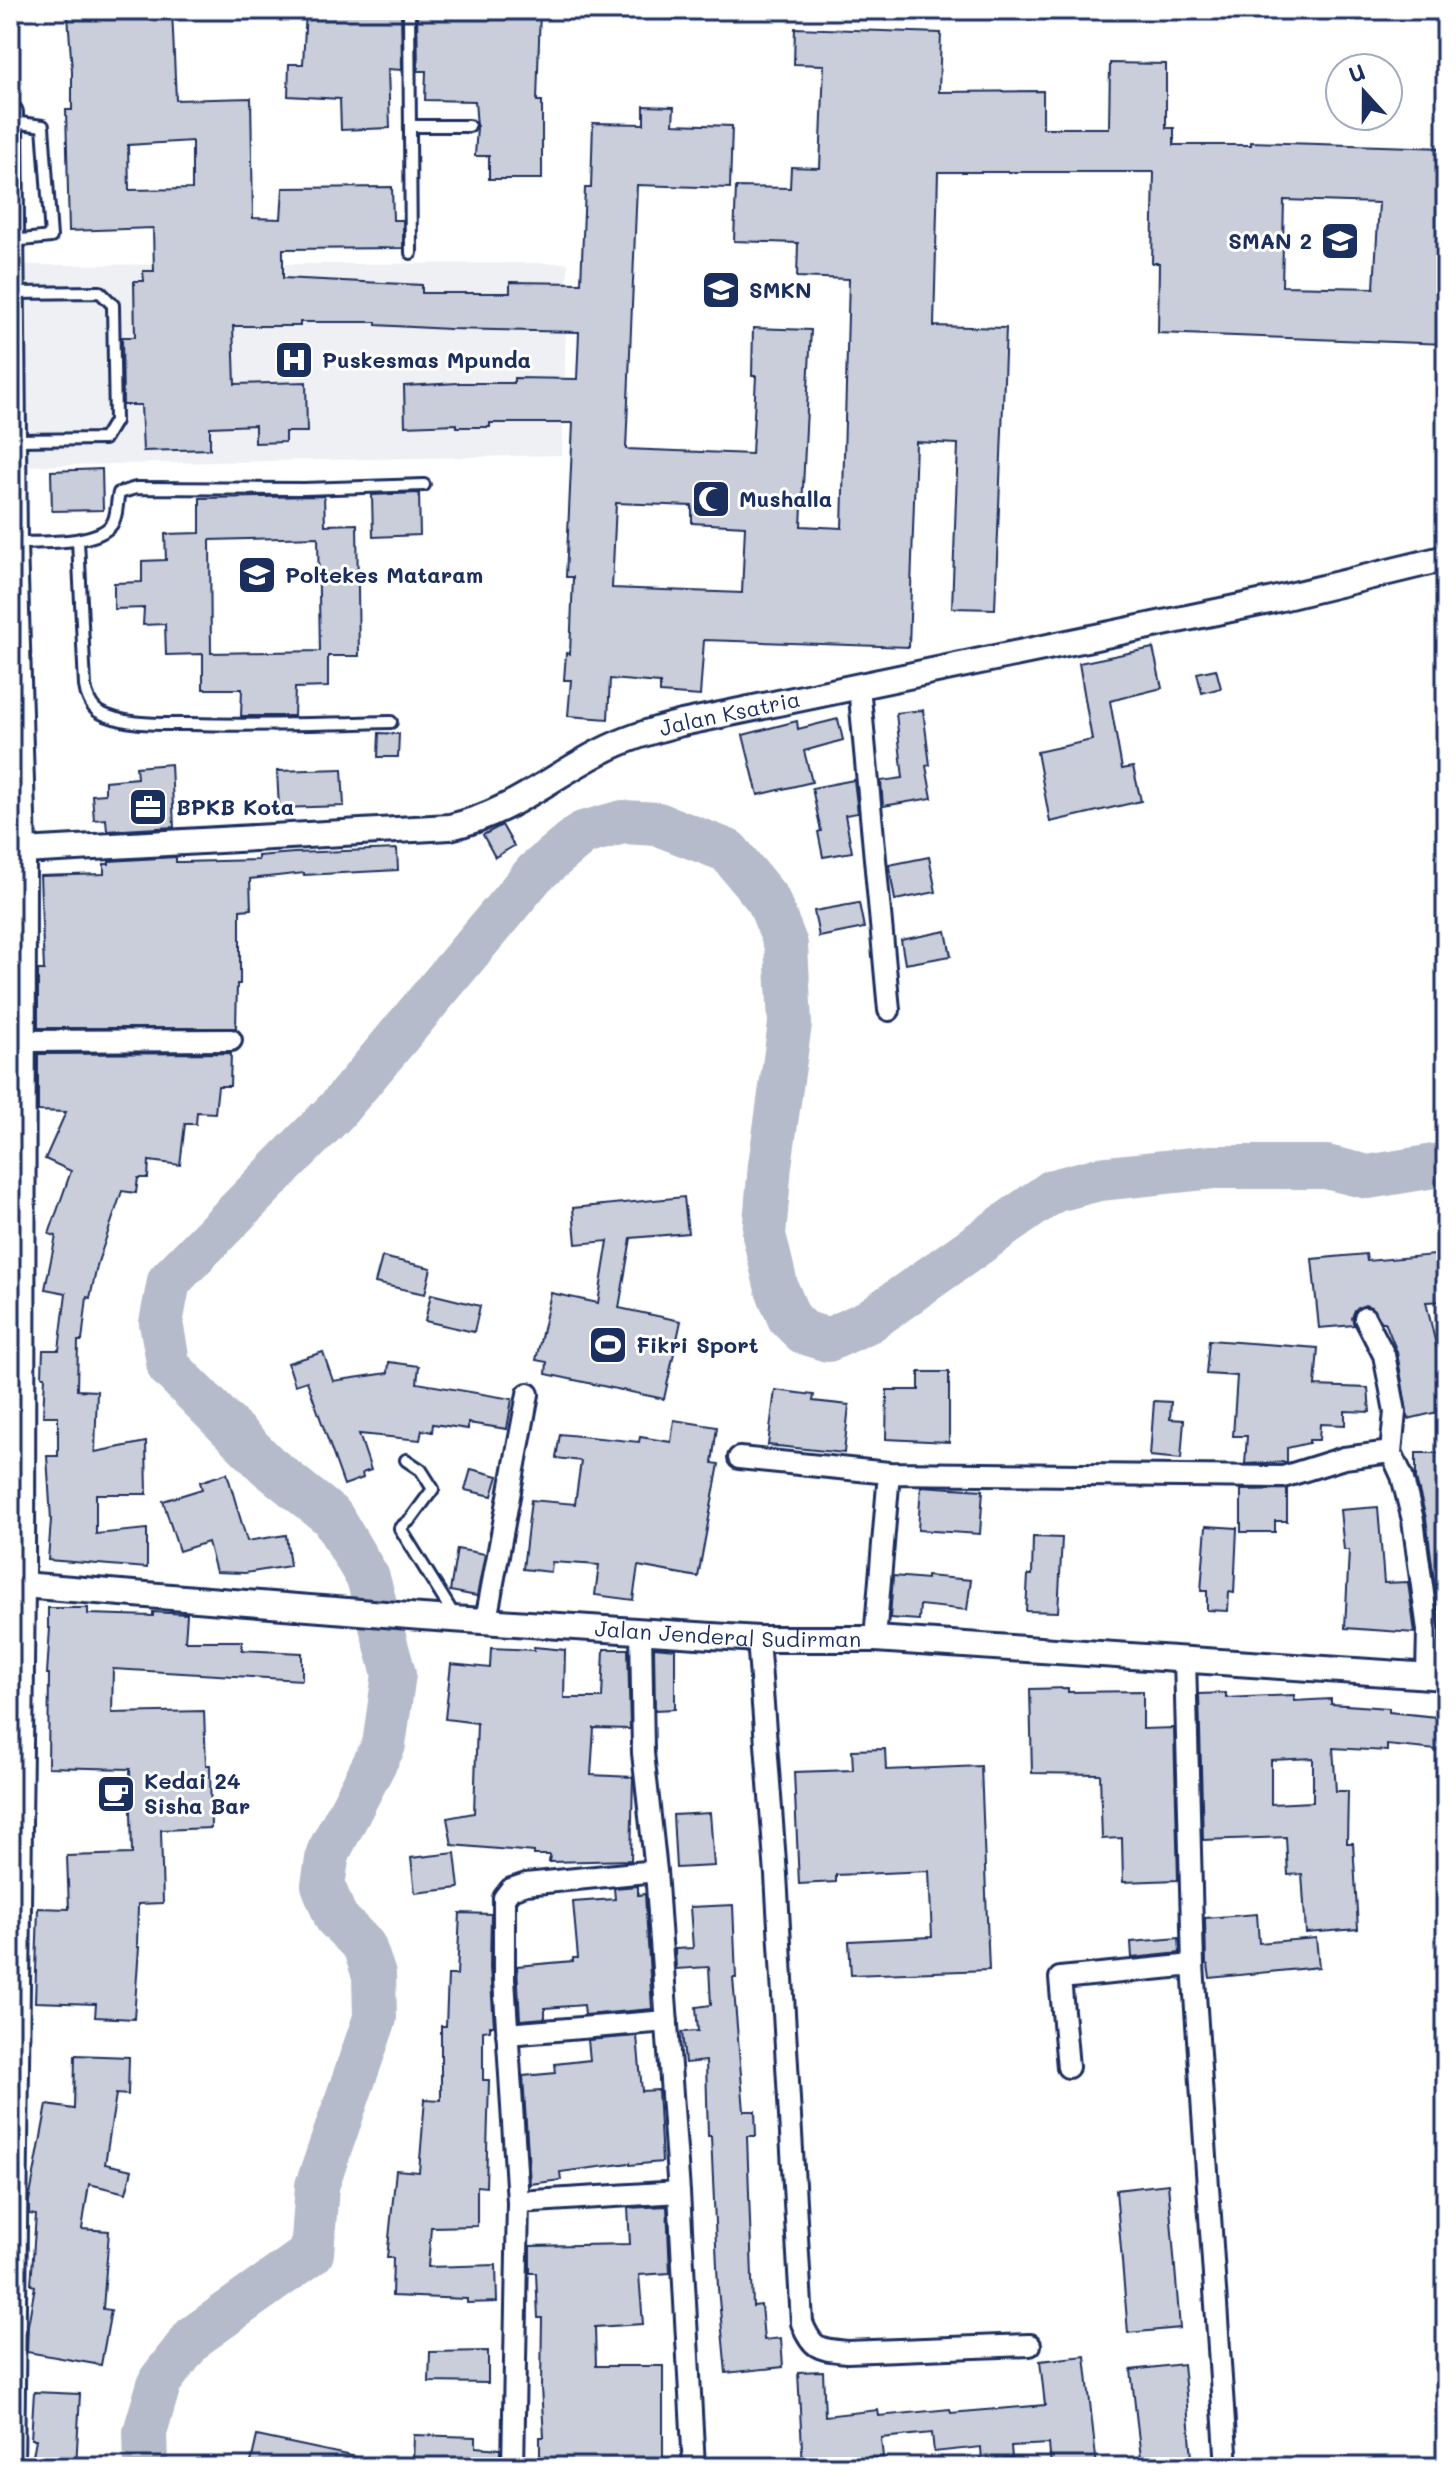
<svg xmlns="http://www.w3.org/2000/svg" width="1456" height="2477" viewBox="0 0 1456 2477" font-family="Mali,sans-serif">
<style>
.built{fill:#eff0f4}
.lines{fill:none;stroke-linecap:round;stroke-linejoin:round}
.river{stroke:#b5bbca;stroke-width:44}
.building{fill:#caceda;stroke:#1b2f5e;stroke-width:2;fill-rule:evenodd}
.service-casing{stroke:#1b2f5e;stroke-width:16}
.minor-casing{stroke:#1b2f5e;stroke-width:26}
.tertiary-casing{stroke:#1b2f5e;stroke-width:30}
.service{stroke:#fff;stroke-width:10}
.minor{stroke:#fff;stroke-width:20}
.tertiary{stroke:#fff;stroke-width:24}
.labels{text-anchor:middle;stroke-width:6;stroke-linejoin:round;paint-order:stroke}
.poi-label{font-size:22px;font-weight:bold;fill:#1b2f5e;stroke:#fff;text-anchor:start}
.street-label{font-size:22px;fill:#1b2f5e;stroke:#fff}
</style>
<rect width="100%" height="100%" fill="#fff"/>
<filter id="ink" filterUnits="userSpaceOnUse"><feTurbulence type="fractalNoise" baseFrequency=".0125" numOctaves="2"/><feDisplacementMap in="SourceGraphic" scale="16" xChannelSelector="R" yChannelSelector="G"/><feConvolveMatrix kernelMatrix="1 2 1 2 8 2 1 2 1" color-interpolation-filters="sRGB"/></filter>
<g filter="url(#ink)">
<path class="built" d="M568,263L562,455L24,466V265Z"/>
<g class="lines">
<path class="river" d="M146,2467L145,2432L160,2381L194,2337L312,2253L317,2186L375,2018L374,1975L364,1946L336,1918L323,1885L328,1853L384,1745L394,1674L368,1578L332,1517L268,1466L169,1367L161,1323L169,1281L337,1110L535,873L583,833L623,822L658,824L728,851L768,900L786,945L790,1024L770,1165L764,1235L777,1289L789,1318L803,1332L828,1340L869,1321L1053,1191L1099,1179L1213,1167H1326L1368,1177L1446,1164"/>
</g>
<path class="building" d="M172,10L176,100L251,98L253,218L281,219L283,188L392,187L393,220H403V248L283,249V278L422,285V293H510V282L581,283L585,188H591L593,123L644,124V106L674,107L673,124L732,126L730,188L637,185L626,449L752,454L756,376H752L753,328L811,330L801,526L842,528L849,279L797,277L798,243L734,241L736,187L790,188L791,167L820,168L824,65L794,64L795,28L941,33L939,92L1043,91V128H1109L1110,63L1166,64V128H1174V145H1251V142L1446,148V344L1158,333L1159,263H1152L1154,172H938L934,326L1006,328L995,609L952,608L958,444L916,442L909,647L704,640L700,696L660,693V683L610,679L608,719L568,716L571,680H564L566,653L570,654L573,577H566L573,423H490V427H457V424L405,426L404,386L458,383H514V378L577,379L579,332L449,329L376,325V322H300V326H233L235,384L306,382L307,432H285V442L255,443V425L210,427V449L143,451L141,405H123L122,337H135L134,281H144L143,271H154L153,228L69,231L66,110H72V71L68,15ZM192,141V189L129,190L128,145ZM1284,200L1379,203L1374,288L1282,286ZM616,503L692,506V523L745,526L742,593L612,588Z
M306,10H401L402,70L388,69L390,128L341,130L340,99L288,96L289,64H303Z
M417,10H540L537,101H542V179H489V156H475L477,127L475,101L425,100L426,71H418Z
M102,469L103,510L52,511L51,471Z
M419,493L420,535L373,537L372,495Z
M324,496L325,525L357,524L359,656H328V687L295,688L294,716H241L242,689H203V654L166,655L165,624L143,625L144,608L114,609V583L142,582V561L166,560L165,534L200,533V498ZM318,537L320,651L211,653L210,540Z
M1153,648L1162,688L1110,701L1122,769L1133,767L1141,801L1050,822L1037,752L1092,740L1079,663Z
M1216,669L1221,688L1202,693L1197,673Z
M923,710L930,765L926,766L932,798L883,806L881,781L903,778L896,713Z
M838,719L843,740L804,751L812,782L758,795L743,735L797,721L798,729Z
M379,733L399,734L398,757H378Z
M171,764L174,827L107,831L106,819L94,820L92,795L105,794V781L137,778L136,767Z
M342,769L344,806L279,808L277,771Z
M854,780L858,813L845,815L852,852L823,857L818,832L821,831L812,788Z
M502,825L514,846L495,857L483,835Z
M397,849L398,870L304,875V873L250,879L251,909L240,910V984H237L236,1028H38V970H44L40,876L104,874V864H109V861L176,857V862H182L258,860V856L294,853Z
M929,857L936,892L895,900L889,865Z
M859,903L864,928L819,937L814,911Z
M946,931L951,956L905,964L901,940Z
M231,1053L230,1086H218L215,1113L197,1112L196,1124H185L180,1165L149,1161L148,1178H138L136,1193L122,1191L98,1262L90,1298L87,1297L82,1341H78L77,1390L97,1391L95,1452L146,1442L147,1494H96V1534L147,1529V1568L48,1560L51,1520L47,1456H58V1416H43L45,1376H42L43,1350H59L66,1293L45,1289L56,1236L49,1234L71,1171L45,1159L66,1112L38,1111V1054Z
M684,1197L688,1233L631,1238L619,1308L681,1321L664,1399L546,1374L547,1362L536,1360L551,1293L598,1303L608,1241L576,1244L573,1208Z
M1366,1254L1367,1261L1446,1254V1301L1426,1302L1446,1388V1410L1408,1419L1397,1352L1385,1322H1382L1371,1307L1365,1305L1355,1310L1352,1318L1354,1325L1319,1328L1312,1259Z
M382,1257L431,1268L425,1294L375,1283Z
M431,1294L480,1306L474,1332L425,1321Z
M1209,1340L1318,1348L1315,1386L1368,1388L1370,1412L1345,1411V1425L1320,1424L1319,1440H1309V1443L1287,1448V1462L1245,1464L1247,1436H1233L1237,1376L1206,1374Z
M323,1352L333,1381L388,1373L389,1362L419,1366L417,1383L512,1399L507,1429L468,1423V1429L433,1424L432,1432L422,1430L420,1440L359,1434L371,1470L362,1473L363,1478L344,1485L307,1381L295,1385L288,1363Z
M919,1372H949V1442L886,1439L887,1390H919Z
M775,1390L814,1395L813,1401L849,1405L844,1453L768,1445Z
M1154,1401L1171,1402L1170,1419L1184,1420L1181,1459L1150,1456Z
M674,1420L717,1427L712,1463L719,1464L698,1577L638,1566L633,1600L595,1595L599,1565L552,1562L551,1572L523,1569L531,1500L575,1504L581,1461L556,1458L560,1434L639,1442L640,1437L671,1442Z
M1416,1453H1446V1635L1441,1634L1426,1518L1416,1479Z
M471,1469L498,1476L492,1496L465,1490Z
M227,1473L247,1541L286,1535L290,1566L245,1573L216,1572L208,1542L179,1551L163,1501L202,1489L200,1482Z
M921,1486L983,1490L980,1534L918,1530Z
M1287,1489V1521H1275V1532H1241V1490Z
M1378,1507L1384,1583L1408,1582L1415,1633L1345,1628L1349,1550H1344L1340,1510Z
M1206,1526L1237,1528L1234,1593L1229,1592L1228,1611L1207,1610V1591H1201Z
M1033,1537L1062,1538L1058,1612L1026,1611L1028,1575H1032Z
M457,1549L485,1554L477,1596L450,1591Z
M893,1576L927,1579V1576L971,1580L967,1610L920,1605L919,1620L890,1618Z
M48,1608H88V1614L153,1616V1612L187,1614L185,1641H242V1650L302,1653V1680L113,1669L112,1713L204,1711L206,1765H210L211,1828L161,1830L163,1903L138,1904L137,1947H139L134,2019L95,2017L96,2004L35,2002L38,1908L69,1909L67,1856L132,1854L130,1769L48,1767L49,1674H47L50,1628H48Z
M534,1647L565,1650L564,1698H602L604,1649H628L630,1729L594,1728L591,1775L633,1777L631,1860L549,1862L550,1855H534V1852L452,1845L447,1818L474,1813L477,1723L445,1719L451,1664L490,1668L491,1648L534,1650Z
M654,1647L675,1649V1709L655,1710Z
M1068,1688V1692L1143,1691V1729L1174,1728L1178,1880L1123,1882L1122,1838L1102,1839L1100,1774L1032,1773L1030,1689Z
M1226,1693V1698L1294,1695V1701L1331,1699V1704L1389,1708V1712L1446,1718V1751L1387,1745V1751L1333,1748L1336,1791H1348L1347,1843H1353L1358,1929L1306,1933L1302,1874L1288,1875L1286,1837L1203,1840L1199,1694ZM1313,1758V1802L1271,1804V1760Z
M885,1749L886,1770L981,1766L989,1970L851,1975L849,1941L932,1937L929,1871L836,1875V1882L799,1884L794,1772L853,1770L852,1750Z
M710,1813L714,1866L676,1868L673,1815Z
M455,1853L459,1888L415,1893L411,1858Z
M638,1886V1895L645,1894L652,2009L585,2015L584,2005L545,2008V2018L520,2020L517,1966L573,1961V1958H578L573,1902L615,1899L614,1888Z
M733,1905L736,1978H733L744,2111H755L756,2136H747L753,2306L761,2305L764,2340L781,2338L783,2367L726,2373L718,2288L711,2136H708L706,2061L685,2063L682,2032L698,2031L696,2007L711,2005L709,1967L676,1969L675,1949L693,1948L690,1907Z
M460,1913L491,1914L490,1968L494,2026H490V2030L483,2031V2080H489L486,2187L477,2186V2226L431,2227L428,2267L496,2265L497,2302L467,2303V2299L392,2296L393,2258H387L396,2170L419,2172L425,2099L441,2100V2026H446L448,1975H457Z
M1257,1914L1259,1943L1316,1938L1319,1967L1210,1978L1208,1965L1206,1964L1205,1918Z
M1179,1938L1180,1953L1132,1958L1131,1942Z
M637,2036L642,2091L658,2090L662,2162L630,2165V2163L560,2172L561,2180L530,2184L523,2076L556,2073L555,2064L590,2060L588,2040Z
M75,2055L129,2057L128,2095L116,2094L105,2164L132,2170L126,2193L89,2184L82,2229L109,2231L103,2309L111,2310L101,2365L27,2352L28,2325L35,2286L31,2285L36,2215L29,2214V2201L47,2105L74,2109Z
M1168,2184L1180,2328L1128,2333L1116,2190Z
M667,2206L670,2273L639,2275L643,2324L595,2327L596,2366H663V2467H540V2437H544L541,2387L542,2318H538L536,2273H530V2246L630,2244L628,2208Z
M488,2351V2383L429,2382L430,2352Z
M1085,2356L1097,2467H1051L1049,2444L1011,2446L1012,2458L982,2461L981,2447L934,2452L932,2433L881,2438L883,2457L828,2464V2467H803L798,2372L823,2371L825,2416L878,2410L879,2416L950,2409L951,2413L1045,2405L1040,2361Z
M1183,2364L1193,2467H1142L1131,2370Z
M34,2392L80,2394L76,2467H31L36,2439H31Z
M414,2435L476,2437V2447L500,2449V2467H413Z
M257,2436L361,2458L360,2467H250Z"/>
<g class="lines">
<defs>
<path id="service" d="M409,10L411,253
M12,122L43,126L51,237L12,241
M411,126H469
M12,293L100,292L113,305L115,421L104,439L14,440
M78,540L85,686C86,695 91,707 99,712C124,726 162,724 190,724C257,726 324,724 391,722
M16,543C40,542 97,545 112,524C118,515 116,503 119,493L136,488L304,489L424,485
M406,1460L421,1470L433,1489L411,1519L400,1528L455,1617"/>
<path id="minor" d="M859,686L889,1010
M22,1041L231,1040
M1365,1318L1384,1355L1391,1390L1395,1412L1391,1452L1402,1476L1413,1520L1428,1630L1427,1676
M739,1458L889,1473
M486,1620L528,1394
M641,1630L643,1753L656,1871L679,2192L694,2467
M758,1639L776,1875L802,2323C813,2350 819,2349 847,2352L1030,2345
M875,1639L889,1473L1283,1477L1344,1458L1391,1452
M1185,1659L1193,1965L1227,2467
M507,2034L667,2021
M1068,2067L1060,1978L1193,1965
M518,2202L679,2192
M513,2467L518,2202L504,1979V1898L511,1889L526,1884L656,1871"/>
<g id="tertiary">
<path d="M10,113L14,543L23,851L22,1585L11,2467"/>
<path id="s1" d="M23,851L450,827C510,813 548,779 600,752C627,738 653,730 682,723L1269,601L1446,558"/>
<path id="s2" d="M10,1587L22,1585L422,1617L758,1639H875L1446,1677"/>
</g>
</defs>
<use href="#service" class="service-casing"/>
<use href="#minor" class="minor-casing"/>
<use href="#tertiary" class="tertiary-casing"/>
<use href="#service" class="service"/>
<use href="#minor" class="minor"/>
<use href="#tertiary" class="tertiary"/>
</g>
</g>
<defs>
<symbol id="school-square" viewBox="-11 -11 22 22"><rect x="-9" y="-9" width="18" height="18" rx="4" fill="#1b2f5e" stroke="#fff"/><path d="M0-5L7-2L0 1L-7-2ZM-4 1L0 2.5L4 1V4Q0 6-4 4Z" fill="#fff"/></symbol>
<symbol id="hospital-square" viewBox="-11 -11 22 22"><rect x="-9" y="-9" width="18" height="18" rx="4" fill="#1b2f5e" stroke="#fff"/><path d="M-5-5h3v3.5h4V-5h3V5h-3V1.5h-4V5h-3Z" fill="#fff"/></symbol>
<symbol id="mosque-square" viewBox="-11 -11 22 22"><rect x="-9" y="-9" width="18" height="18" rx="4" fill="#1b2f5e" stroke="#fff"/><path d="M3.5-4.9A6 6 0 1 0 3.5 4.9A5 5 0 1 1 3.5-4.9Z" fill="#fff"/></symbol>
<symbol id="university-square" viewBox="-11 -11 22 22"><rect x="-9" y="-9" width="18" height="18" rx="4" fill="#1b2f5e" stroke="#fff"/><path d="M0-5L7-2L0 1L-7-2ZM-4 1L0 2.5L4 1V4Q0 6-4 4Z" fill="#fff"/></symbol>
<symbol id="office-square" viewBox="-11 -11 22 22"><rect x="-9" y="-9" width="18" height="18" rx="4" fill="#1b2f5e" stroke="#fff"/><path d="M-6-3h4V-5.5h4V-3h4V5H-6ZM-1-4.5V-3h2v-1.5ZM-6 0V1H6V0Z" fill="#fff"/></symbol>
<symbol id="stadium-square" viewBox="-11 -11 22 22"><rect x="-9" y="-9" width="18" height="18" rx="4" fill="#1b2f5e" stroke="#fff"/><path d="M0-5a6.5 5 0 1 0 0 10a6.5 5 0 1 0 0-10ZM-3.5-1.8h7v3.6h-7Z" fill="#fff"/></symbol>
<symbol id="cafe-square" viewBox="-11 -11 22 22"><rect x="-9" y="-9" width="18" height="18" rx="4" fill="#1b2f5e" stroke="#fff"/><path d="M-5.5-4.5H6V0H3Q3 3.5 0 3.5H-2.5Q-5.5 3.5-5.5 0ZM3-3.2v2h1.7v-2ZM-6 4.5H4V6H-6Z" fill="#fff"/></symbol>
</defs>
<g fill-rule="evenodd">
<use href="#school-square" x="1318" y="219" width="44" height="44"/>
<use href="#school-square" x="699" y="268" width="44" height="44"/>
<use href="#hospital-square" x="272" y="338" width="44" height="44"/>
<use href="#mosque-square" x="689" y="477" width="44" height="44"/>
<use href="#university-square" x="235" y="553" width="44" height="44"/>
<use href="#office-square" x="126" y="785" width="44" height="44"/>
<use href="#stadium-square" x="586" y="1323" width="44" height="44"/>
<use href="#cafe-square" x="94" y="1772" width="44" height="44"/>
</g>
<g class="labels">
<g class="poi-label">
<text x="1312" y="249" text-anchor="end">SMAN 2</text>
<text x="749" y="298">SMKN</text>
<text x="322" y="368">Puskesmas Mpunda</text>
<text x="739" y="507">Mushalla</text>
<text x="285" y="583">Poltekes Mataram</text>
<text x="176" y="815">BPKB Kota</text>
<text x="636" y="1353">Fikri Sport</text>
<text x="144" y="1789">Kedai 24<tspan x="144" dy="25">Sisha Bar</tspan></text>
</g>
<g class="street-label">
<text dy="8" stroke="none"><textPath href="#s1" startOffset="732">Jalan Ksatria</textPath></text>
<text dy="8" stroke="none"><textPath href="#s2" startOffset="720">Jalan Jenderal Sudirman</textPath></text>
</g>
</g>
<rect width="1456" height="2477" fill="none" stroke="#fff" stroke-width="40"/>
<rect x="20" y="20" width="1416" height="2437" fill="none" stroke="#1b2f5e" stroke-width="3" filter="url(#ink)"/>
<g transform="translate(1364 92) rotate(339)"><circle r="38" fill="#ffffff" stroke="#a4acbf" stroke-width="2"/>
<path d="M0-6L14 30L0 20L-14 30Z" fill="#1b2f5e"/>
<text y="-12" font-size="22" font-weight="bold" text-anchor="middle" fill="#1b2f5e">U</text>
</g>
</svg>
